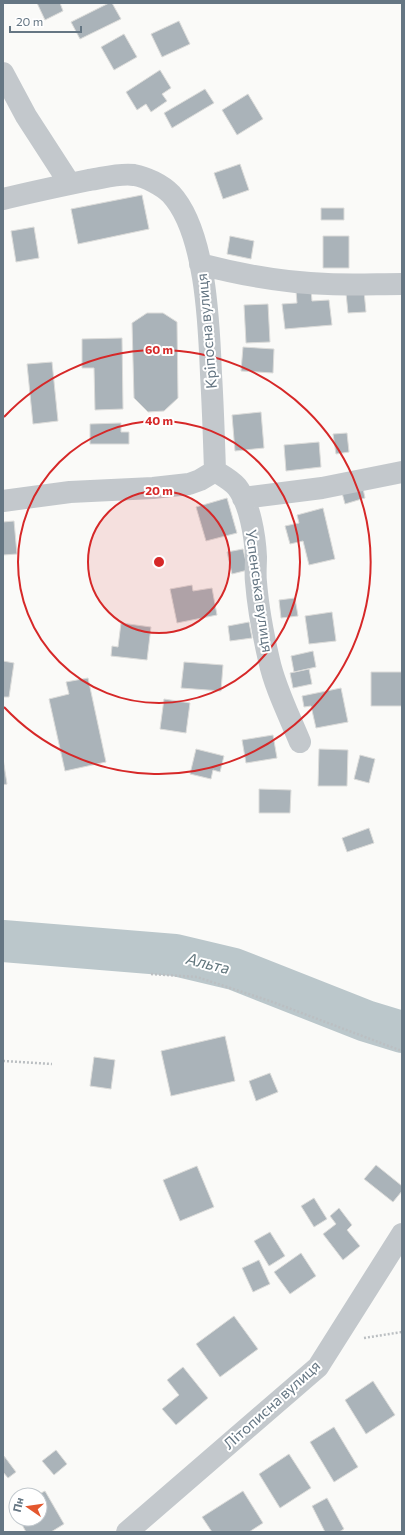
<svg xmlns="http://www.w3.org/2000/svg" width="405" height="1535" viewBox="0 0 405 1535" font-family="Commissioner,sans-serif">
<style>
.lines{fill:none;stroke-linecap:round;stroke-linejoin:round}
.river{stroke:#bbc7cb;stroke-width:42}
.building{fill:#aab3b9;stroke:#dcdcda}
.path{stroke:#bbbfc2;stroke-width:2.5;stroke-dasharray:2 2;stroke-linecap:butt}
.minor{stroke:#c3c8cc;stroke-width:22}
.ring{fill:none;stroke:#d62828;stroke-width:2}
.labels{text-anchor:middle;stroke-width:4;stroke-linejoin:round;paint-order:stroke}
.street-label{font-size:15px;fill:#657683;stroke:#fff}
.water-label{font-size:16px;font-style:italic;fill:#60757c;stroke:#fff}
.centre{fill:#d62828;stroke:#fff;stroke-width:2}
.ring-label{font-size:12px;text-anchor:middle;font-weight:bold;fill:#d62828;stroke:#fff;stroke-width:4;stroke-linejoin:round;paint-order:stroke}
</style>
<rect width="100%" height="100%" fill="#fafaf8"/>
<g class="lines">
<path class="river" d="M3,941L175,955L234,969L366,1021L402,1032"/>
</g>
<path class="building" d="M37,3H60L63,11L45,20Z
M109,3H112L121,19L80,39L71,22Z
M179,21L190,44L162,57L151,34Z
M124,34L137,57L114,70L101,47Z
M160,70L171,88L162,94L167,101L151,112L146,104L137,110L126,92Z
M205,89L214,103L172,128L164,113Z
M248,94L263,119L237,135L222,110Z
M240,164L249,190L223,199L214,173Z
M142,195L149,229L78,244L71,209Z
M321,208H344V220H321Z
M34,227L39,258L16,262L11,231Z
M230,236L254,241L251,259L227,254Z
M323,236H349V268H323Z
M311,290L312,301L329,300L332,325L285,329L282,304L297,303L296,291Z
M364,291L366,312L348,313L346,293Z
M268,304L270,342L246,343L244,305Z
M147,313H163L177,322L178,398L164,411L148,412L134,398L132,323Z
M122,338L123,409L95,410L94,368H82V339Z
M243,347L274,349L273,373L241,371Z
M52,362L58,421L33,424L27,364Z
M261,412L264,448L235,451L232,415Z
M121,423V432H129V444H90V424Z
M347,433L349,452L336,454L333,434Z
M319,442L321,467L286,471L284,445Z
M362,484L365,498L345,504L341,489Z
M227,498L237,533L206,541L196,507Z
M323,508L335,559L309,565L303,541L290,544L285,526L299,523L297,515Z
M14,521L17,554L3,555V522Z
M243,549L248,570L232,574L227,552Z
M192,585L193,591L212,588L217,615L177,623L170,589Z
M295,598L298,616L281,618L279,600Z
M332,612L336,641L309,644L305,616Z
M249,622L252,638L230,641L228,626Z
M121,623L151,627L147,660L111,656L112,646L118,647Z
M313,651L316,667L294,672L291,656Z
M3,661L14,663L9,697H3Z
M184,662L223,665L221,691L181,688Z
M309,669L312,684L293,688L290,673Z
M371,672H402V706H371Z
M88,678L106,762L65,771L49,699L69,694L66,682Z
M341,688L348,722L316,728L311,706L304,707L302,696Z
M164,699L190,703L186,733L160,729Z
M273,735L277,758L246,763L242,740Z
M196,749L224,756L220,772L213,770L211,779L190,774Z
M319,749L348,750L347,786H318Z
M360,755L375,759L369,783L354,779Z
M3,758L7,784L3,785Z
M259,789L291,790L290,813H259Z
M369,828L374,843L347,852L342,838Z
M225,1036L235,1081L171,1096L161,1051Z
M94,1057L115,1060L111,1089L90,1086Z
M270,1073L278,1092L256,1101L249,1081Z
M376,1165L402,1186V1191L393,1202L364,1179Z
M197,1166L214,1207L180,1221L163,1180Z
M314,1198L327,1219L314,1227L301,1206Z
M339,1208L352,1225L347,1230L360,1246L343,1260L323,1234L336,1224L330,1216Z
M270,1232L285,1256L269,1266L254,1241Z
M301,1253L316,1276L290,1294L274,1272Z
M259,1260L270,1284L253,1292L242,1268Z
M234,1316L258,1349L220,1377L196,1344Z
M183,1367L208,1398L176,1425L162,1409L179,1395L167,1380Z
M373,1381L395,1415L366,1434L345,1400Z
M334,1427L358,1467L334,1482L310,1442Z
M56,1450L67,1464L54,1475L42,1461Z
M289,1454L311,1488L280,1508L259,1474Z
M4,1456L16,1472L8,1478L3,1472Z
M45,1491L64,1524L51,1532H26L19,1519H40V1495H37Z
M243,1491L263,1523L249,1532H212L202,1517Z
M327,1498L344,1529L339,1532H325L312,1506Z"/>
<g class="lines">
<path class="path" d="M151,974L197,977L270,1001L402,1051
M3,1061L52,1064
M364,1338L402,1332"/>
<path class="minor" d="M3,73L26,116L70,184
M3,199C32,192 60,186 89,180C103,178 119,173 134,175C146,177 162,185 171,194C206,232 209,325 211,374C213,407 214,439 215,471
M200,264C242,275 285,283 328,284C352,285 377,284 402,284
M243,498L322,488L402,472
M3,501L70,492L153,488L189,484L200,480L215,471C223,476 231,480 237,487C250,504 255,536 256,557C256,565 255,574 256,582C258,608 263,634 269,660C275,688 289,715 300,742
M127,1532L318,1367L402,1234"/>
</g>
<circle cx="159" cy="562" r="71" fill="#d62828" fill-opacity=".12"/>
<g class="ring">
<circle cx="159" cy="562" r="71"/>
<circle cx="159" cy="562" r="141"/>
<path d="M4 417A212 212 0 1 1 4 707"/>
</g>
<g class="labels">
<g class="street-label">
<text transform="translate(207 331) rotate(-95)" y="5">Кріпосна вулиця</text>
<text transform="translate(259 591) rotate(82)" y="5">Успенська вулиця</text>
<text transform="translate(272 1405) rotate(-42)" y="5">Літописна вулиця</text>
</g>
<g class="water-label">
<text transform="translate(208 963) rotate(14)" y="6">Альта</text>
</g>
</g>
<circle cx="159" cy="562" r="6" class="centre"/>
<g class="ring-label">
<text x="159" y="354">60 m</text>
<text x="159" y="425">40 m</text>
<text x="159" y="495">20 m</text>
</g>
<rect width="405" height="1535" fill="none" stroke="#657683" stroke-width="8"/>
<g transform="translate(28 1507) rotate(283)"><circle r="19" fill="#ffffff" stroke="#c1c8cd"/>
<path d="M0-3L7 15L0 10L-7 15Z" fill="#e4572e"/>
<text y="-6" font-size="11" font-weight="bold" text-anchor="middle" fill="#657683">Пн</text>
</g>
<path d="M10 26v6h71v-6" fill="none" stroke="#657683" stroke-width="2"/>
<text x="16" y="26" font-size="12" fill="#657683" stroke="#ffffff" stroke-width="3" paint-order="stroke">20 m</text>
</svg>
